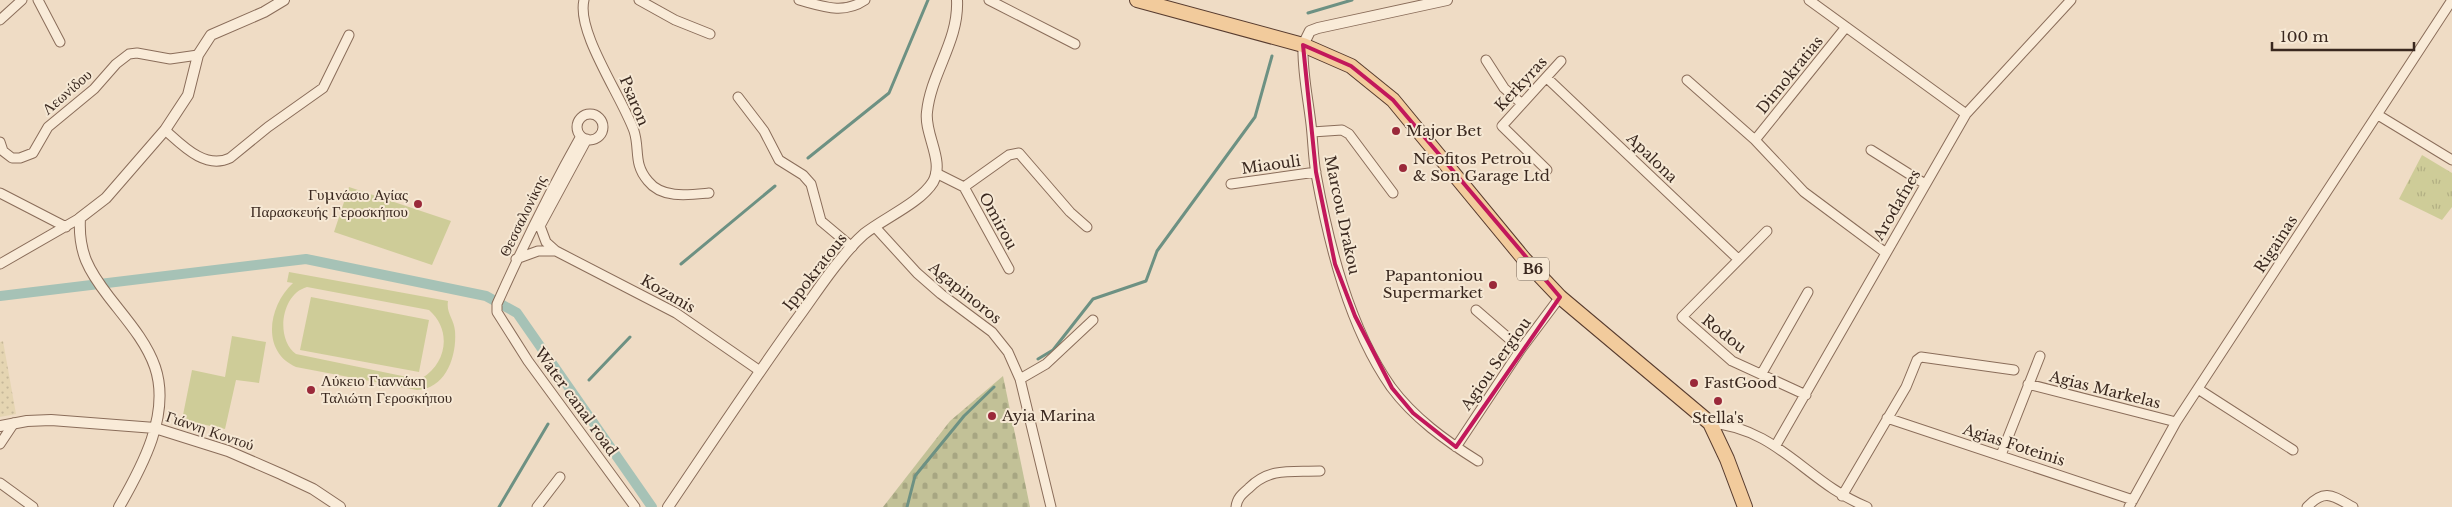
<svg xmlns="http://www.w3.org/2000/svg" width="2452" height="507" viewBox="0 0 2452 507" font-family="'Libre Baskerville',serif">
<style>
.farmland{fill:url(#farmland-dots)}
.grass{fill:#cecc98;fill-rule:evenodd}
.cemetery{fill:url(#cemetery-stones)}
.park{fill:url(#park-tufts)}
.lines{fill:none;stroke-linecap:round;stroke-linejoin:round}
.stream{stroke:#6d9183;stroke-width:3}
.canal{stroke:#a6c2b6;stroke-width:10}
.minor-casing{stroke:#8a6d5a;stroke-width:11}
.tertiary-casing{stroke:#8a6d5a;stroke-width:12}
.primary-casing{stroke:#583c2f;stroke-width:16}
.minor{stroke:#f9ebd8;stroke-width:9}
.tertiary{stroke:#f9ebd8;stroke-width:10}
.primary{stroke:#f2cb9c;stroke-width:14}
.marked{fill:none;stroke:#c2185b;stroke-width:4;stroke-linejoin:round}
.poi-dot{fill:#9a293a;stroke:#f6e8d4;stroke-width:2}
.labels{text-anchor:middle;stroke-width:4;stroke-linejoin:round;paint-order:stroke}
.shield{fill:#f6e8d4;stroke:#726255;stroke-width:1}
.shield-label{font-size:14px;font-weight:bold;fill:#3a281f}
.street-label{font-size:15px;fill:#3a281f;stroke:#f6e8d4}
.poi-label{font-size:15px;fill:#3a281f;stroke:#f6e8d4;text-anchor:start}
</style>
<defs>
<pattern id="farmland-dots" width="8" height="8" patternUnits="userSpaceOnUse" patternTransform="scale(1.25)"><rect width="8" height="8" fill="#e5d5b2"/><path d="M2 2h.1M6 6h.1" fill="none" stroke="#c5b799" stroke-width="1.8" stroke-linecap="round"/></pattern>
<pattern id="cemetery-stones" width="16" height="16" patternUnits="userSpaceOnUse" patternTransform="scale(1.25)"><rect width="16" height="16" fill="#c2c197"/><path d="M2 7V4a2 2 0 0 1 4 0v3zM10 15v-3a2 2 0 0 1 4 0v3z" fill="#a7a682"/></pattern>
<pattern id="park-tufts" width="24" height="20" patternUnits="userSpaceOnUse" patternTransform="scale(1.25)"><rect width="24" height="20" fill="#cecc98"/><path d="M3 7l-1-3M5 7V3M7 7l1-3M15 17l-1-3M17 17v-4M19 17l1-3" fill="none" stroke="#b2af83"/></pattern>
</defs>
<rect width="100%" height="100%" fill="#efdcc5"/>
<path class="farmland" d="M3,341L16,414L0,417V342Z"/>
<path class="grass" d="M349,187L451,221L432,265L334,232Z
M289,272L448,301C446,313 454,319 455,331C457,356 446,389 417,390L296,367C261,352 268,306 293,283L287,282ZM307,287L429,310C452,330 447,363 422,378H412L296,354C275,339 281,294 307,287Z
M311,297L429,320L419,372L300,350Z
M232,336L266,342L259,383L236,380L225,429L182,420L192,370L225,377Z"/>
<path class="cemetery" d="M1003,376L1030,507H883L950,421Z"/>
<path class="park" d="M2422,155L2452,173V207L2442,220L2399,199Z"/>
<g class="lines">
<path class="stream" d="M1308,13L1352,0
M808,158L889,93L928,0
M681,264L775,186
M1038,359L1053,350L1093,299L1146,281L1157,251L1255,117L1272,56
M589,380L630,337
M499,507L548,424
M907,507L915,476L964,416L994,387"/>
<path class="canal" d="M0,296L306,259L486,296L517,313L652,507"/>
<defs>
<path id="minor" d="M38,0L60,42
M584,0C576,32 622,97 634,131C640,149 633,164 648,181C662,199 689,195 709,193
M639,0L675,20L710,34
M799,0C822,6 843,15 865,0
M989,0L1075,44
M1809,0L1966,114
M0,20L22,0
M1303,45C1302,71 1308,98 1311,124C1313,141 1313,157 1316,174C1329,245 1349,327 1391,387C1414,418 1446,441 1478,461
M1486,60L1504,88L1521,103
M1547,78L1738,259
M1687,80L1755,140L1804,192L1886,253
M738,97L764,131L779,160L803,175L811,184L821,221L852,247
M577 127a13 13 0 1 1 26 0a13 13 0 1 1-26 0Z
M2378,115L2452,160
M165,130C182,145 205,170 230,158L268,127L323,88L349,35
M1312,132L1342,130L1349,134L1393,193
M581,136C550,191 523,246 497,304V312L528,361L635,507
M587,139L540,226L546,242L556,251L676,313L760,371
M1755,140L1846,27
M0,142L3,151L12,158H20L33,153L48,127L94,89L116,64L129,54L137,53L170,59L198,55
M1871,150L1925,184
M1547,170L1502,126L1561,61
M936,173L964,187L1009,269
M1231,184L1316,172
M964,187L1009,155L1019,153L1070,212L1087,227
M0,193L66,227
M875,227L917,273L941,294L992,332L1008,352L1020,379L1051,507
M1767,231L1682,317L1732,361L1806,395
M516,259L538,251H556
M0,264L80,218
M1476,310L1521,349
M1762,373L1808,292
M1020,379L1046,364L1093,320
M2028,384L2176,422
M2198,389L2293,450
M1887,418L2133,500
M1710,423C1778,428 1807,483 1867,507
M0,444L14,423
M1776,445L1966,114L2071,0
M1456,447L1521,349L1560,297
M2001,455L2040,356
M0,483L33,507
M1842,496L1906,387L1917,360L1921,357L2014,370
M537,507L560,477
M1236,507C1237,498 1242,494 1249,488C1270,467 1292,472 1320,471
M2129,507L2176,422L2452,0
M2307,507C2325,488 2333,496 2353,507"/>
<path id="tertiary" d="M1303,45L1310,31L1318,28L1447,0
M0,426L27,421L51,420L155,428L228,451L281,474L313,489L340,507
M119,507C142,467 171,414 155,367C146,341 126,319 109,297C89,271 78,253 80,218L106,198L165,130L188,95L198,55L211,35L264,12L284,0
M668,507C710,445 751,383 794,323C810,302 824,279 841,259C848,250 856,241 864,234C884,218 920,203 933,182C945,161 924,134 927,112C931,73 959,41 957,0"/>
<path id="primary" d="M1137,0L1303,45L1351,66L1393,100L1524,259L1560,297L1710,423L1727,459L1745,507"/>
</defs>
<use href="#minor" class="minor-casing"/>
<use href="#tertiary" class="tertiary-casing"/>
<use href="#primary" class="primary-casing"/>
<use href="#minor" class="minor"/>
<use href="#tertiary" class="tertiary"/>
<use href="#primary" class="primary"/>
</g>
<path class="marked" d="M1303,45L1351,66L1393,100L1560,297L1456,447L1413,413L1392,388L1355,316L1335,264L1316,172Z"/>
<g class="poi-dot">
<circle cx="1396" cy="131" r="5"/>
<circle cx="1403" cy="168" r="5"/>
<circle cx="418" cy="204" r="5"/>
<circle cx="1493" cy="285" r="5"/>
<circle cx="1694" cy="383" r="5"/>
<circle cx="311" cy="390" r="5"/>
<circle cx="1718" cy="401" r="5"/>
<circle cx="992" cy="416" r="5"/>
</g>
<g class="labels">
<rect class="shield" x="1517" y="257.5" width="32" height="23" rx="4"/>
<g class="shield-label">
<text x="1533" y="274">B6</text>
</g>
<g class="street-label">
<text transform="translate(1790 75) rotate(-51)" y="5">Dimokratias</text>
<text transform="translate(1521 84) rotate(-47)" y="5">Kerkyras</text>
<text transform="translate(67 92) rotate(-41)" y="5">Λεωνίδου</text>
<text transform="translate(634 101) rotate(67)" y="5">Psaron</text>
<text transform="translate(1652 158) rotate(44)" y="5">Apalona</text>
<text transform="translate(1271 165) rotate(-8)" y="5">Miaouli</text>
<text transform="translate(1897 205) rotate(-60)" y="5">Arodafnes</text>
<text transform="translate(1342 215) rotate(78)" y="5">Marcou Drakou</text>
<text transform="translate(523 216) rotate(-64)" y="5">Θεσσαλονίκης</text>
<text transform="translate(998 221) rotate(61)" y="5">Omirou</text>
<text transform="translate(2276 244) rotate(-57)" y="5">Rigainas</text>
<text transform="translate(815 272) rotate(-52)" y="5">Ippokratous</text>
<text transform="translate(965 293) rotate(39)" y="5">Agapinoros</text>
<text transform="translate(668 294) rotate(30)" y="5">Kozanis</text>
<text transform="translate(1724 334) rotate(38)" y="5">Rodou</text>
<text transform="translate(1496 364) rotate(-55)" y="5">Agiou Sergiou</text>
<text transform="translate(2105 390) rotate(14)" y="5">Agias Markelas</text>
<text transform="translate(576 402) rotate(54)" y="5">Water canal road</text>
<text transform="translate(210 431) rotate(19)" y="5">Γιάννη Κοντού</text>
<text transform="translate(2014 445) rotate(18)" y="5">Agias Foteinis</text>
</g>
<g class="poi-label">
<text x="1406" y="136">Major Bet</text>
<text x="1413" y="164">Neofitos Petrou<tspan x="1413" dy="17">&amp; Son Garage Ltd</tspan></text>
<text x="408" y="200" text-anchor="end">Γυμνάσιο Αγίας<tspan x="408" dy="17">Παρασκευής Γεροσκήπου</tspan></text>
<text x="1483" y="281" text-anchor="end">Papantoniou<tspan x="1483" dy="17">Supermarket</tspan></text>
<text x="321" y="386">Λύκειο Γιαννάκη<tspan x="321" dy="17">Ταλιώτη Γεροσκήπου</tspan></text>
<text x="1704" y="388">FastGood</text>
<text x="1002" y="421">Ayia Marina</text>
<text x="1718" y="423" text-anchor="middle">Stella's</text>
</g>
</g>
<path d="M2272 42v8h142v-8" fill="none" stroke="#3a281f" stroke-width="2.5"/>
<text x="2280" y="42" font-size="15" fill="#3a281f" stroke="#f6e8d4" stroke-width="4" paint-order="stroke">100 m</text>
</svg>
